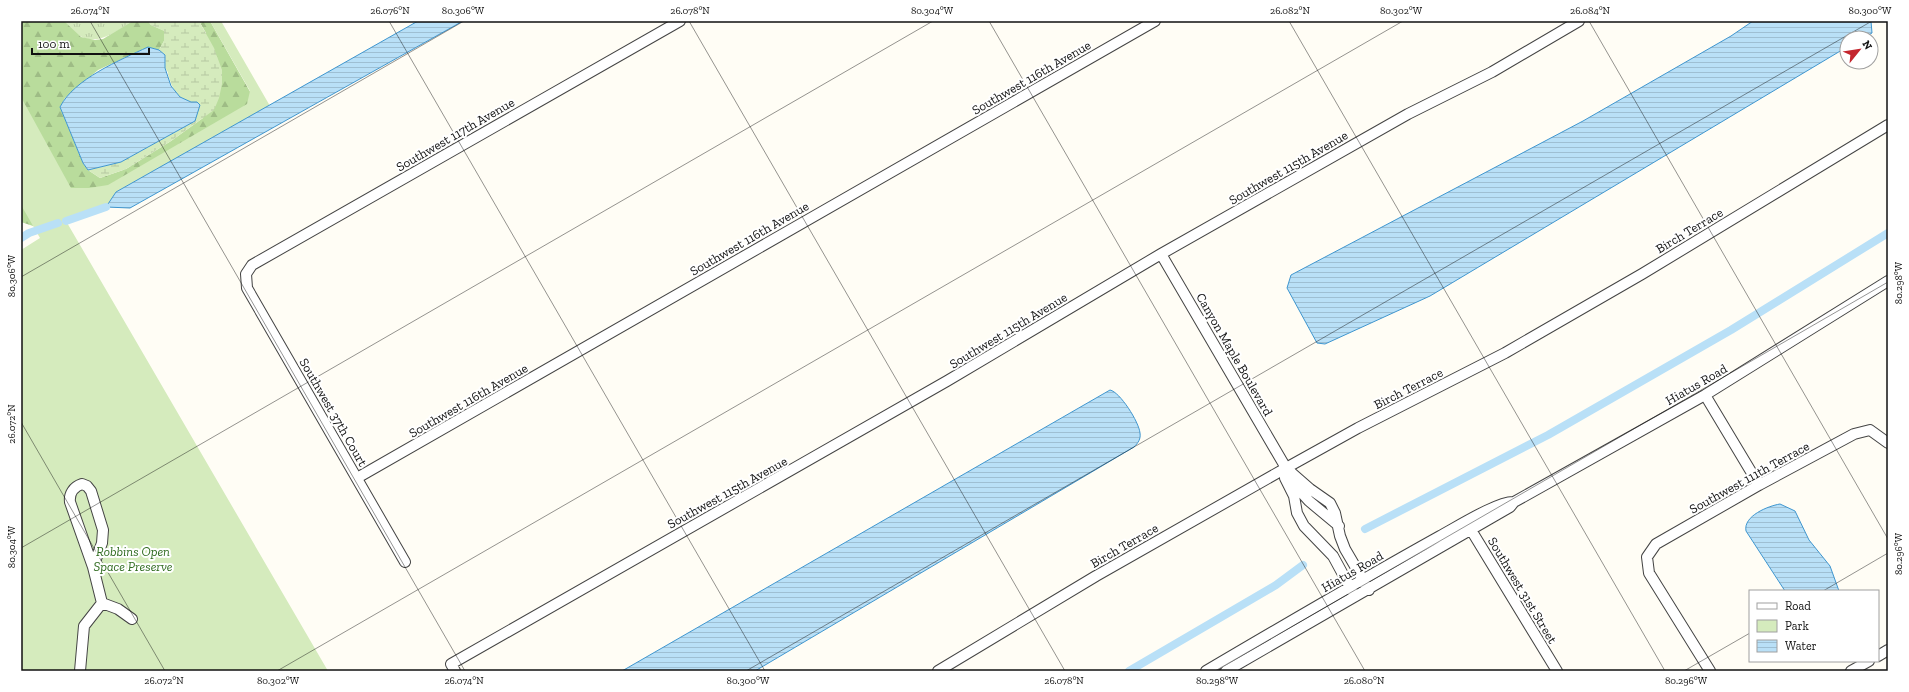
<svg xmlns="http://www.w3.org/2000/svg" width="1909" height="692" viewBox="0 0 1909 692" font-family="'Zilla Slab',serif">
<style>
.grass{fill:url(#grass-tufts)}
.forest{fill:url(#forest-firs)}
.wetland{fill:url(#wetland-marsh)}
.park{fill:#d5ebbd}
.water{fill:url(#water-rules);stroke:#3f96cf}
.lines{fill:none;stroke-linecap:round;stroke-linejoin:round}
.canal{stroke:#b9e0f7;stroke-width:8}
.minor-casing{stroke:#444;stroke-width:12}
.minor{stroke:#fff;stroke-width:10}
.ticks{fill:none;stroke:#111;stroke-width:1;stroke-opacity:0.45}
.labels{text-anchor:middle;stroke-width:4;stroke-linejoin:round;paint-order:stroke}
.street-label{font-size:13px;fill:#111;stroke:#fff}
.park-label{font-size:13px;font-style:italic;fill:#2f6b1f;stroke:#fff}
.neatline{fill:none;stroke:#111;stroke-width:1.5}
.ticks-label{font-size:10px;text-anchor:middle;fill:#111}
</style>
<defs>
<pattern id="grass-tufts" width="24" height="20" patternUnits="userSpaceOnUse"><rect width="24" height="20" fill="#d5ebbd"/><path d="M3 7l-1-3M5 7V3M7 7l1-3M15 17l-1-3M17 17v-4M19 17l1-3" fill="none" stroke="#b6c8a1"/></pattern>
<pattern id="forest-firs" width="22" height="20" patternUnits="userSpaceOnUse"><rect width="22" height="20" fill="#b9dc9c"/><path d="M5 1l3.5 6h-7zM16 11l3.5 6h-7z" fill="#9ebc85"/></pattern>
<pattern id="wetland-marsh" width="20" height="14" patternUnits="userSpaceOnUse"><rect width="20" height="14" fill="#d5ebbd"/><path d="M1 5h8M5 5V1M11 12h8M15 12V8" fill="none" stroke="#b6c8a1"/></pattern>
<pattern id="water-rules" width="6" height="5" patternUnits="userSpaceOnUse"><rect width="6" height="5" fill="#b9e0f7"/><path d="M0 2.5h6" fill="none" stroke="#9ebfd3"/></pattern>
</defs>
<rect width="100%" height="100%" fill="#fffdf5"/>
<path class="grass" d="M64,21H133C107,38 87,52 64,21Z"/>
<path class="forest" d="M21,21H64L81,37L95,40L103,39L133,21H148L151,25L165,31L164,41L159,50L148,47L98,70L65,98L60,107L83,163L88,170L100,178L126,169L171,141L203,118L206,33L199,21H210L261,111L33,226L21,222Z"/>
<path class="wetland" d="M148,21H199L214,48L222,70V84L219,98L214,110L171,141L126,169L100,178L88,170L121,162L195,121L197,102C179,103 171,88 168,73C168,71 166,70 165,68C165,64 166,59 165,55L159,50L164,41V31L151,25Z"/>
<path class="park" d="M210,21H221L270,106L116,192L106,207L66,221L328,671H21V250L40,238L21,205V97L71,188H89L108,185L247,104L250,91Z"/>
<path class="water" d="M418,21H463L130,208L106,207L116,192Z
M1753,21H1871L1872,33L1863,38H1847V47L1430,296L1325,344L1317,343L1287,288L1291,275L1583,121L1731,36Z
M148,47L159,50L165,55V68L171,86L180,97L191,102H197L200,105L195,121L121,162L88,170L83,163L60,107C74,79 120,60 148,47Z
M1110,390C1120,392 1139,422 1140,433C1141,439 1138,443 1134,447L755,671H622Z
M1780,504L1795,511L1809,540L1830,566L1839,591H1785L1746,531C1743,516 1768,506 1780,504Z"/>
<g class="lines">
<path class="canal" d="M66,221L106,207
M21,238L29,233L58,223
M1365,529L1548,435L1731,330L1888,233
M1129,671L1276,585L1303,565"/>
<defs>
<path id="minor" d="M1161,254L1286,468L1310,489L1330,503L1335,513L1340,536L1345,549L1369,590
M1705,395L1759,485
M1286,468L1285,478L1294,496L1297,513L1304,526L1333,556L1352,591
M1295,476L1300,491L1309,501L1339,526
M357,478L1155,21
M1468,525L1557,671
M405,562L247,288L246,274L252,265L680,21
M102,603L118,609L132,619
M1878,656L1888,650
M80,671L84,626L102,603L93,567L70,502C69,494 73,487 82,484L87,486L91,491L103,530L102,543L93,567
M455,671L451,664L947,381L1161,254L1408,114L1492,72L1579,21
M938,671L1096,576L1286,468L1358,428L1505,353L1642,274L1888,125
M1206,671C1284,625 1361,580 1440,536C1457,527 1498,501 1514,502
M1226,671L1510,507L1514,502L1705,395L1888,281
M1710,671L1649,573L1647,557L1656,544L1759,485L1854,434L1870,430L1888,443
M1851,671L1869,661"/>
</defs>
<use href="#minor" class="minor-casing"/>
<use href="#minor" class="minor"/>
</g>
<path class="ticks" d="M90,21L465,671M389,21L765,671M689,21L1065,671M989,21L1365,671M1289,21L1665,671M1589,21L1888,539M21,277L464,21M21,422L165,671M21,548L933,21M1823,591L1888,553M277,671L1403,21M746,671L1872,21M1215,671L1888,282M1684,671L1750,633"/>
<g class="labels">
<g class="street-label">
<text transform="translate(1031 77) rotate(-30)" y="5">Southwest 116th Avenue</text>
<text transform="translate(455 134) rotate(-30)" y="5">Southwest 117th Avenue</text>
<text transform="translate(1288 167) rotate(-30)" y="5">Southwest 115th Avenue</text>
<text transform="translate(1689 230) rotate(-31)" y="5">Birch Terrace</text>
<text transform="translate(749 238) rotate(-30)" y="5">Southwest 116th Avenue</text>
<text transform="translate(1008 330) rotate(-31)" y="5">Southwest 115th Avenue</text>
<text transform="translate(1235 354) rotate(60)" y="5">Canyon Maple Boulevard</text>
<text transform="translate(1696 384) rotate(-30)" y="5">Hiatus Road</text>
<text transform="translate(1408 388) rotate(-27)" y="5">Birch Terrace</text>
<text transform="translate(468 400) rotate(-30)" y="5">Southwest 116th Avenue</text>
<text transform="translate(334 412) rotate(60)" y="5">Southwest 37th Court</text>
<text transform="translate(1749 477) rotate(-29)" y="5">Southwest 111th Terrace</text>
<text transform="translate(727 492) rotate(-29)" y="5">Southwest 115th Avenue</text>
<text transform="translate(1124 545) rotate(-30)" y="5">Birch Terrace</text>
<text transform="translate(1352 571) rotate(-30)" y="5">Hiatus Road</text>
<text transform="translate(1523 590) rotate(59)" y="5">Southwest 31st Street</text>
</g>
<g class="park-label">
<text x="133" y="556">Robbins Open<tspan x="133" dy="15">Space Preserve</tspan></text>
</g>
</g>
<rect width="1909" height="692" fill="none" stroke="#ffffff" stroke-width="44"/>
<rect x="1749" y="590" width="130" height="72" fill="#ffffff" stroke="#a0a0a0"/>
<rect x="1757" y="603" width="20" height="6" fill="#ffffff" stroke="#a0a0a0"/>
<text x="1785" y="610" font-size="12" fill="#111111">Road</text>
<rect x="1757" y="620" width="20" height="12" fill="#d5ebbd" stroke="#a0a0a0"/>
<text x="1785" y="630" font-size="12" fill="#111111">Park</text>
<rect x="1757" y="640" width="20" height="12" fill="url(#water-rules)" stroke="#a0a0a0"/>
<text x="1785" y="650" font-size="12" fill="#111111">Water</text>
<g transform="translate(1859 50) rotate(60)"><circle r="19" fill="#ffffff" stroke="#a0a0a0"/>
<path d="M0-3L7 15L0 10L-7 15Z" fill="#c4262e"/>
<text y="-6" font-size="11" font-weight="bold" text-anchor="middle" fill="#111111">N</text>
</g>
<path d="M32 48v6h117v-6" fill="none" stroke="#111111" stroke-width="2"/>
<text x="38" y="48" font-size="12" fill="#111111" stroke="#ffffff" stroke-width="3" paint-order="stroke">100 m</text>
<rect x="22" y="22" width="1865" height="648" class="neatline"/>
<g class="ticks-label">
<text x="90" y="14">26.074°N</text>
<text x="390" y="14">26.076°N</text>
<text x="463" y="14">80.306°W</text>
<text x="690" y="14">26.078°N</text>
<text x="932" y="14">80.304°W</text>
<text x="1290" y="14">26.082°N</text>
<text x="1401" y="14">80.302°W</text>
<text x="1590" y="14">26.084°N</text>
<text x="1870" y="14">80.300°W</text>
<text transform="translate(11 276) rotate(-90)" y="4">80.306°W</text>
<text transform="translate(1898 283) rotate(-90)" y="4">80.298°W</text>
<text transform="translate(11 424) rotate(-90)" y="4">26.072°N</text>
<text transform="translate(11 547) rotate(-90)" y="4">80.304°W</text>
<text transform="translate(1898 554) rotate(-90)" y="4">80.296°W</text>
<text x="164" y="684">26.072°N</text>
<text x="278" y="684">80.302°W</text>
<text x="464" y="684">26.074°N</text>
<text x="748" y="684">80.300°W</text>
<text x="1064" y="684">26.078°N</text>
<text x="1217" y="684">80.298°W</text>
<text x="1364" y="684">26.080°N</text>
<text x="1686" y="684">80.296°W</text>
</g>
</svg>
